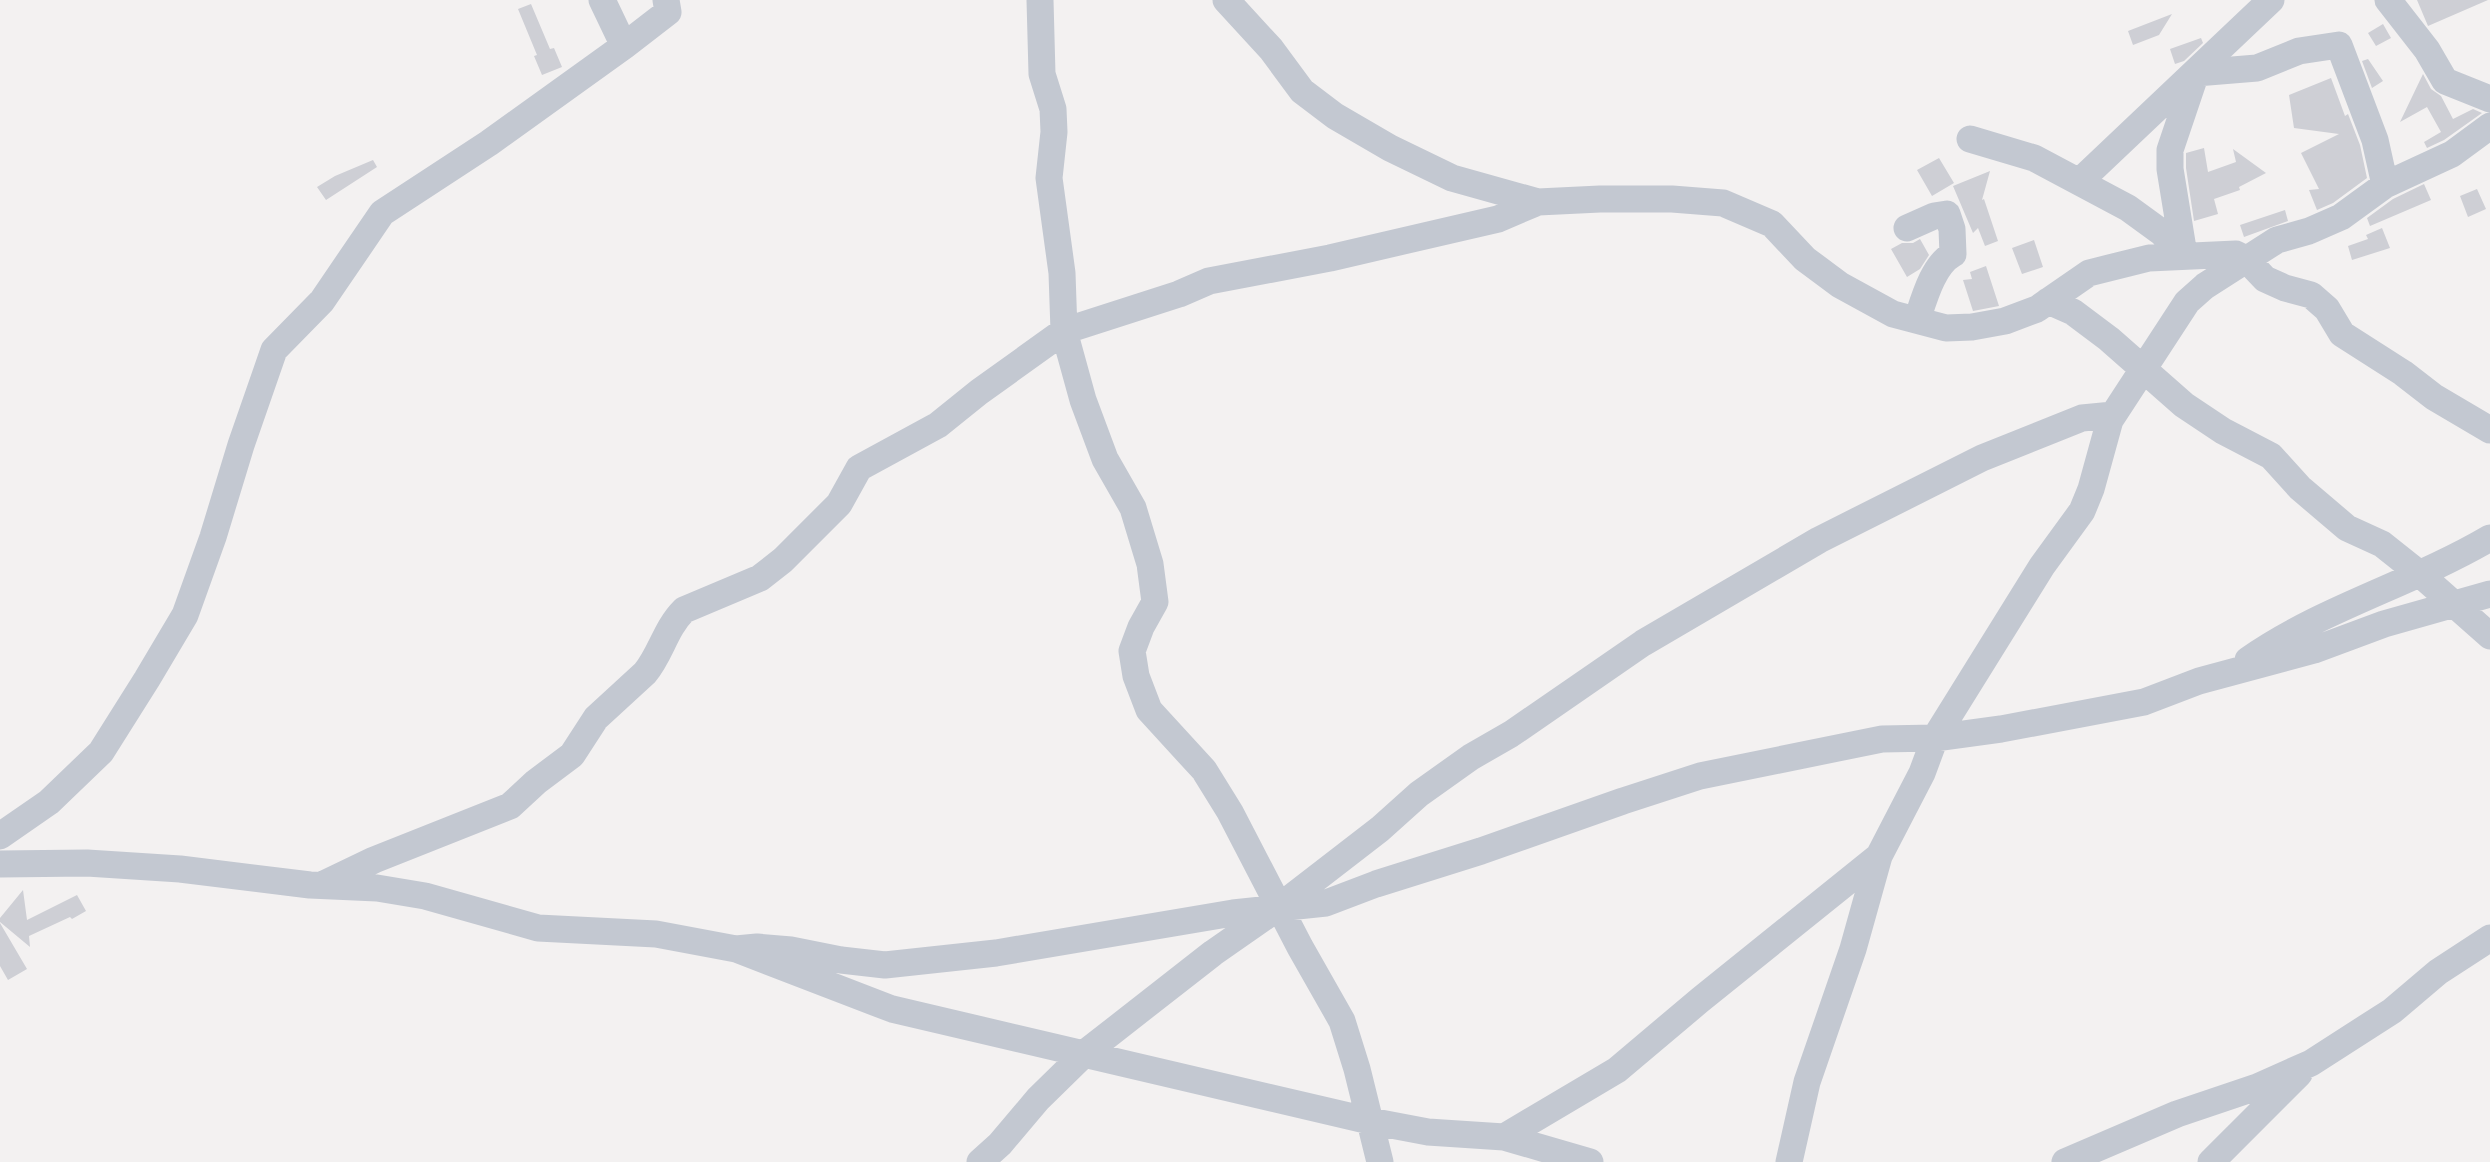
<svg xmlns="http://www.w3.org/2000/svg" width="2490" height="1162" viewBox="0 0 2490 1162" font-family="Poppins,sans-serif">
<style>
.building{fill:#cecfd5}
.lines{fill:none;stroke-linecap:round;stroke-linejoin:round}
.minor{stroke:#c3c8d1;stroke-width:27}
</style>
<rect width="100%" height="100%" fill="#f3f1f1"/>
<path class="building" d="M2417,0H2488L2428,26Z
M531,4L550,49L554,48L562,67L542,75L534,56L537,55L518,9Z
M2172,14L2159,35L2133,45L2128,31Z
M2383,24L2391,38L2376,46L2368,33Z
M2201,38L2203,43L2184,61L2175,64L2170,49Z
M2368,59L2383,81L2372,88L2362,61Z
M2423,74L2431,89L2441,96L2453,119L2473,109L2482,113L2444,140L2427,148L2424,142L2441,132L2427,107L2400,122Z
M2331,78L2345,116L2348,114L2360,145L2367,178L2333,203L2317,210L2309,190L2319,189L2301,153L2339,134L2294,128L2289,95Z
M2204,148L2208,172L2236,162L2233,149L2266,173L2239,187L2240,190L2214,199L2218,214L2194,221L2186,168V153Z
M1939,158L1954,183L1932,196L1917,170Z
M373,160L377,167L326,200L317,187L335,176Z
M1990,171L1982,200L1984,199L1998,241L1985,246L1978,228L1973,233L1953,186Z
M2424,184L2431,200L2370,226L2367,218L2393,199Z
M2477,189L2486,209L2468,217L2460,196Z
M2285,210L2288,221L2244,237L2240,225Z
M2382,228L2390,248L2352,260L2348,246L2368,239L2366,235Z
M1920,239L1929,255L1920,269L1907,277L1891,249L1902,243H1913Z
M2034,240L2043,267L2022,274L2012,248Z
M1986,266L1999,306L1973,311L1963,280L1972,279L1970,272Z
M23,890L27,920L77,895L86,911L72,919L70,917L29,936L30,947L0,922V918Z
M0,923L27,969L8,980L0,966Z"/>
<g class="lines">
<path class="minor" d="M602,0L624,46
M1040,0L1042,74L1053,109L1054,132L1049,178L1062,273L1064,331L1083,400L1105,459L1133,508L1150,564L1155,602L1141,627L1132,651L1136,676L1149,710L1204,770L1230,812L1300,947L1342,1021L1357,1069L1380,1162
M1226,0L1271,49L1302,91L1335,116L1390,148L1452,178L1538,202L1600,199H1672L1723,203L1772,224L1805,259L1840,285L1893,314L1946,328L1972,327L2005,321L2037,309L2089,273L2149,258L2236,254L2246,259L2265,279L2285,288L2311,295L2327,309L2342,334L2403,373L2434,397L2490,430
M2388,0L2427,50L2445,81L2490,99
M1970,139L2034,158L2128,208L2161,232L2184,255
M2080,181L2271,0
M1907,228L1934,216L1947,214L1952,229L1953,254C1933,265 1924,299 1917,320
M2184,255L2170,169V150L2196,73L2257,68L2299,51L2339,45L2375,140L2385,185
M2048,301L2073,312L2109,339L2184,405L2223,431L2271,456L2300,488L2347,528L2382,544L2421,575L2490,636
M2248,660C2322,608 2412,584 2490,538
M0,836L49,802L101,752L147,679L185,615L213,537L241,445L274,350L322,301L382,213L489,143L624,46L668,12L666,0
M0,864L87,863L180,869L310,885L377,888L425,896L538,928L656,934L736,949L892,1009L1370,1121L1428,1132L1504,1137L1590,1162
M324,884L374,860L510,806L536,782L572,755L596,718L645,673C661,654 665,629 684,610L760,578L783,560L839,504L859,468L938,425L979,392L1064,331L1179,294L1209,281L1330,258L1498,219L1538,202
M736,949L757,947L791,950L841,960L885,965L996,953L1233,913L1326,903L1376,884L1481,851L1623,801L1700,776L1882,739L1935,738L2001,729L2144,702L2199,681L2314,650L2384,624L2490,594
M1504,1137L1617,1070L1700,1000L1879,856
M980,1162L1000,1144L1038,1099L1085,1053L1213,953L1279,907L1380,829L1419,794L1471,757L1511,734L1643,643L1819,540L1982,458L2082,418L2113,415
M1789,1162L1807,1082L1853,949L1879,856L1922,773L1935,738L2042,566L2082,511L2091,489L2110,420L2187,302L2205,286L2277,240L2309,231L2341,217L2385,185L2452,154L2490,126
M2065,1162L2177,1114L2257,1087L2311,1063L2392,1011L2438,972L2490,938
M2211,1162L2299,1074"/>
</g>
</svg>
